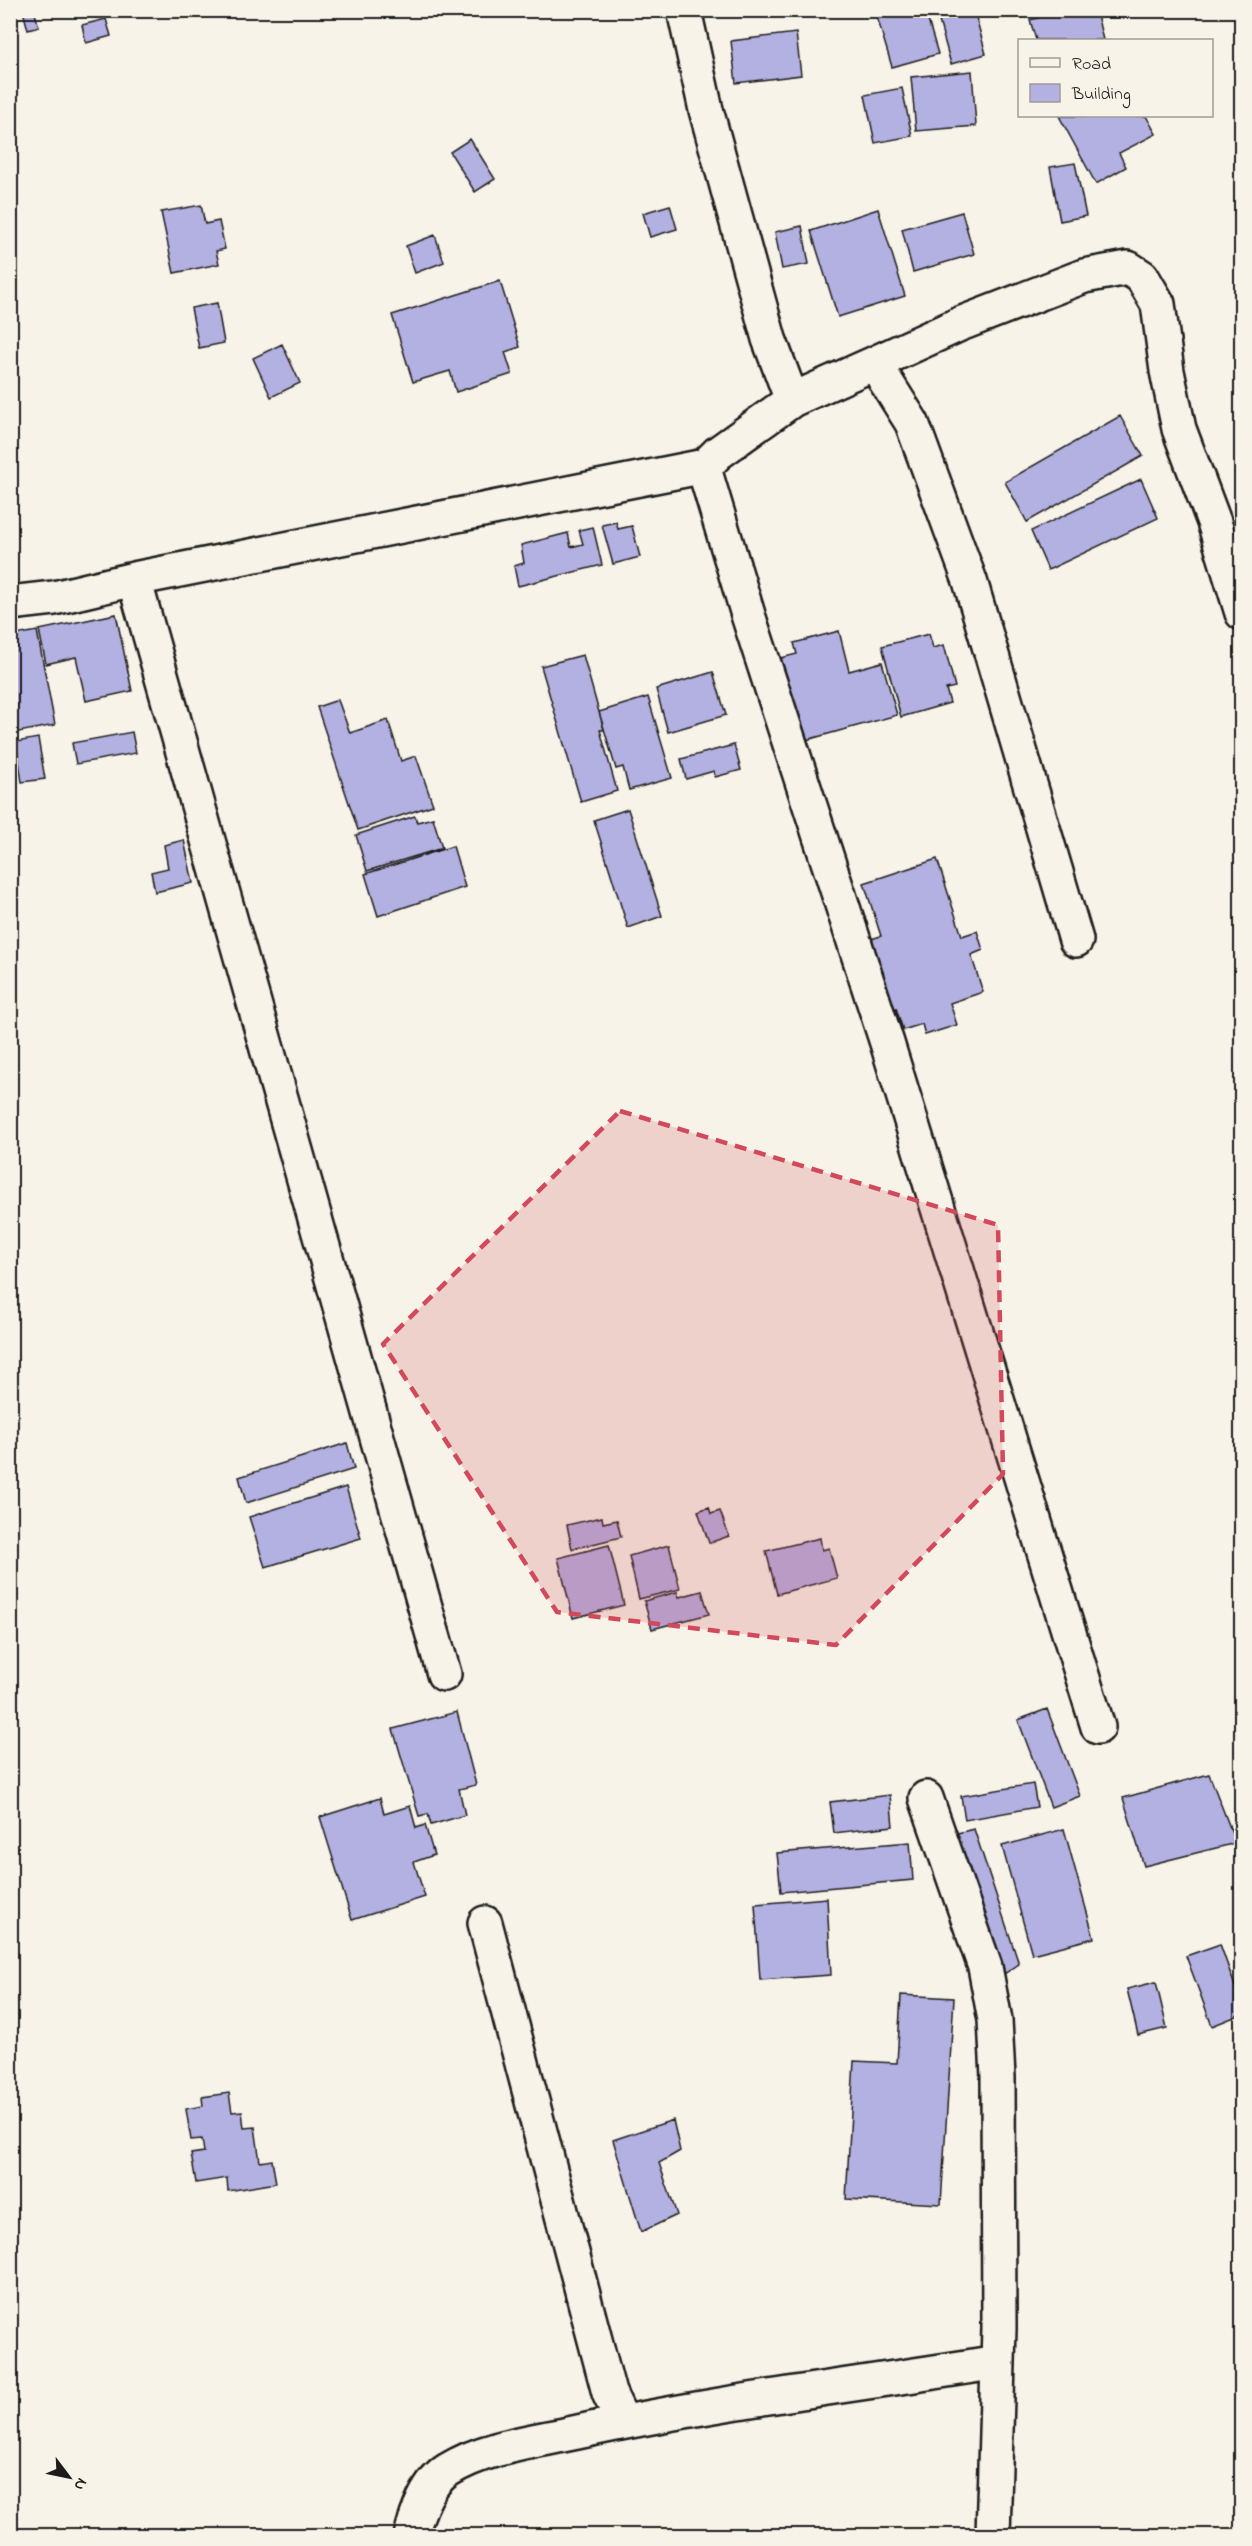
<svg xmlns="http://www.w3.org/2000/svg" width="1252" height="2546" viewBox="0 0 1252 2546" font-family="'Indie Flower',sans-serif">
<style>
.building{fill:#b3b0e2;stroke:#1c1c1c;stroke-width:1.5}
.lines{fill:none;stroke-linecap:round;stroke-linejoin:round}
.minor-casing{stroke:#1c1c1c;stroke-width:38}
.minor{stroke:#f7f3e8;stroke-width:33}
.marked{fill:#d1495b;fill-opacity:0.2;stroke:#d1495b;stroke-width:4.5;stroke-dasharray:12 8;stroke-linejoin:round}
</style>
<rect width="100%" height="100%" fill="#f7f3e8"/>
<filter id="ink" filterUnits="userSpaceOnUse"><feTurbulence type="fractalNoise" baseFrequency=".0167" numOctaves="2"/><feDisplacementMap in="SourceGraphic" scale="12" xChannelSelector="R" yChannelSelector="G"/><feConvolveMatrix kernelMatrix="1 2 1 2 8 2 1 2 1" color-interpolation-filters="sRGB"/></filter>
<g filter="url(#ink)">
<path class="building" d="M34,10L39,27L28,30L23,11Z
M875,10H925L938,54L892,67Z
M936,10H974L986,54L951,64Z
M1067,10H1096L1103,40H1036L1030,20Z
M106,19L111,36L86,43L82,25Z
M796,33L801,75L736,83L731,41Z
M972,71L976,126L916,131L911,77Z
M902,88L912,136L875,143L865,95Z
M1059,116H1146L1156,134L1119,153L1126,167L1096,184Z
M470,139L495,179L475,192L450,152Z
M1075,163L1086,216L1060,221L1050,167Z
M201,205L205,224L219,221L225,249L216,251L219,264L174,273L161,212Z
M670,205L677,229L650,237L643,213Z
M878,209L905,296L838,317L811,231Z
M962,212L974,254L913,272L902,229Z
M802,226L809,264L782,269L775,232Z
M435,235L444,262L415,273L406,246Z
M500,281L520,347L505,352L512,374L456,392L450,371L413,382L392,315Z
M217,303L224,343L199,348L191,308Z
M282,344L300,383L271,397L253,358Z
M1120,416L1143,456L1027,522L1005,482Z
M1141,479L1158,518L1048,570L1031,531Z
M616,522L618,529L632,526L640,557L613,564L602,525Z
M593,527L602,565L518,586L514,566L524,563L521,545L568,533L571,547L583,544L579,530Z
M116,614L132,691L86,701L76,657L46,664L39,630Z
M37,631L55,725L14,733L10,717V636Z
M839,631L849,671L882,662L897,715L799,742L777,659L797,654L794,643Z
M929,634L933,648L944,645L955,687L946,689L950,703L901,717L882,646Z
M583,655L604,730H600L617,791L581,802L541,666Z
M713,672L726,715L668,732L656,689Z
M648,697L672,778L629,790L623,767L616,769L599,712Z
M338,700L350,733L388,720L401,761L416,756L433,805L358,830L317,707Z
M132,732L136,753L76,764L72,743Z
M38,738L45,779L22,782L16,742Z
M734,745L741,770L715,777L714,771L686,779L681,759Z
M628,809L662,916L628,928L594,820Z
M415,816L417,822L433,818L442,848L367,871L356,835Z
M184,840L193,883L155,892L151,872L168,868L164,845Z
M453,846L465,887L378,916L365,874Z
M937,859L962,936L977,931L983,950L971,955L983,992L950,1003L957,1025L925,1035L922,1024L903,1030L896,1008L884,1012L861,942L881,936L864,883Z
M347,1443L354,1469L246,1503L239,1477Z
M346,1487L361,1538L265,1567L249,1517Z
M709,1507L711,1514L720,1511L729,1536L709,1543L698,1511Z
M602,1517L603,1523L617,1520L621,1537L572,1549L567,1525Z
M820,1538L822,1550L829,1548L837,1578L777,1594L766,1551Z
M609,1545L624,1605L573,1618L558,1558Z
M669,1545L680,1589L639,1599L629,1556Z
M702,1591L709,1614L652,1629L644,1601L677,1592L679,1597Z
M1047,1709L1080,1796L1051,1807L1018,1720Z
M457,1712L476,1785L459,1789L465,1815L431,1825L428,1814L419,1816L393,1729Z
M1209,1774L1236,1843L1144,1866L1123,1798Z
M1033,1784L1037,1807L965,1820L961,1796Z
M890,1795L893,1826L834,1833L830,1802Z
M380,1798L384,1814L410,1806L416,1828L425,1825L434,1855L414,1862L425,1897L352,1920L320,1817Z
M974,1829L1019,1964L998,1978L949,1835Z
M1064,1829L1094,1938L1032,1954L1002,1846Z
M910,1842L913,1880L781,1892L777,1853Z
M827,1898L831,1975L760,1980L755,1904Z
M1220,1944L1242,2006V2014L1212,2026L1186,1956Z
M1156,1982L1167,2028L1138,2035L1127,1989Z
M901,1995L954,1998L941,2204L846,2199L854,2061L897,2063Z
M229,2093L232,2112L242,2111L244,2128L255,2127L260,2162L272,2160L276,2183L228,2191L227,2178L196,2183L191,2154L204,2152L202,2139L191,2140L186,2109L203,2106L202,2097Z
M673,2120L680,2151L659,2163L677,2215L641,2232L613,2140Z"/>
<g class="lines">
<defs>
<path id="minor" d="M684,10L706,110L769,339L792,400L877,362L885,380L912,423L970,581L1076,940
M877,362L960,324L1084,276L1128,268L1142,277L1158,304L1167,371L1179,429L1214,522L1242,613
M792,400L718,453L705,466L706,475L749,618L887,1043L1098,1727
M134,579L444,1674
M10,603L54,598L134,579L705,466
M926,1798L985,1967L995,2020L998,2077L999,2328L993,2536
M485,1923L609,2393L623,2422
M411,2536C417,2513 427,2483 448,2470C485,2447 532,2442 573,2433C713,2402 857,2385 998,2362"/>
</defs>
<use href="#minor" class="minor-casing"/>
<use href="#minor" class="minor"/>
</g>
</g>
<path class="marked" d="M620,1111L998,1225L1003,1474L836,1645L557,1612L383,1344Z"/>
<rect width="1252" height="2546" fill="none" stroke="#f7f3e8" stroke-width="36"/>
<rect x="18" y="18" width="1216" height="2510" fill="none" stroke="#1c1c1c" stroke-width="2" filter="url(#ink)"/>
<rect x="1018" y="39" width="195" height="78" fill="#f7f3e8" stroke="#9f9d96" stroke-width="1.5"/>
<rect x="1030" y="58" width="30" height="9" fill="#f7f3e8" stroke="#9f9d96" stroke-width="1.5"/>
<text x="1072" y="69" font-size="18" fill="#1c1c1c">Road</text>
<rect x="1030" y="84" width="30" height="18" fill="#b3b0e2" stroke="#9f9d96" stroke-width="1.5"/>
<text x="1072" y="99" font-size="18" fill="#1c1c1c">Building</text>
<g transform="translate(69 2477) rotate(122)" stroke="#f7f3e8" stroke-width="4.5" paint-order="stroke">
<path d="M0-4.5L10 22L0 15L-10 22Z" fill="#1c1c1c"/>
<text y="-9" font-size="16" font-weight="bold" text-anchor="middle" fill="#1c1c1c">N</text>
</g>
</svg>
